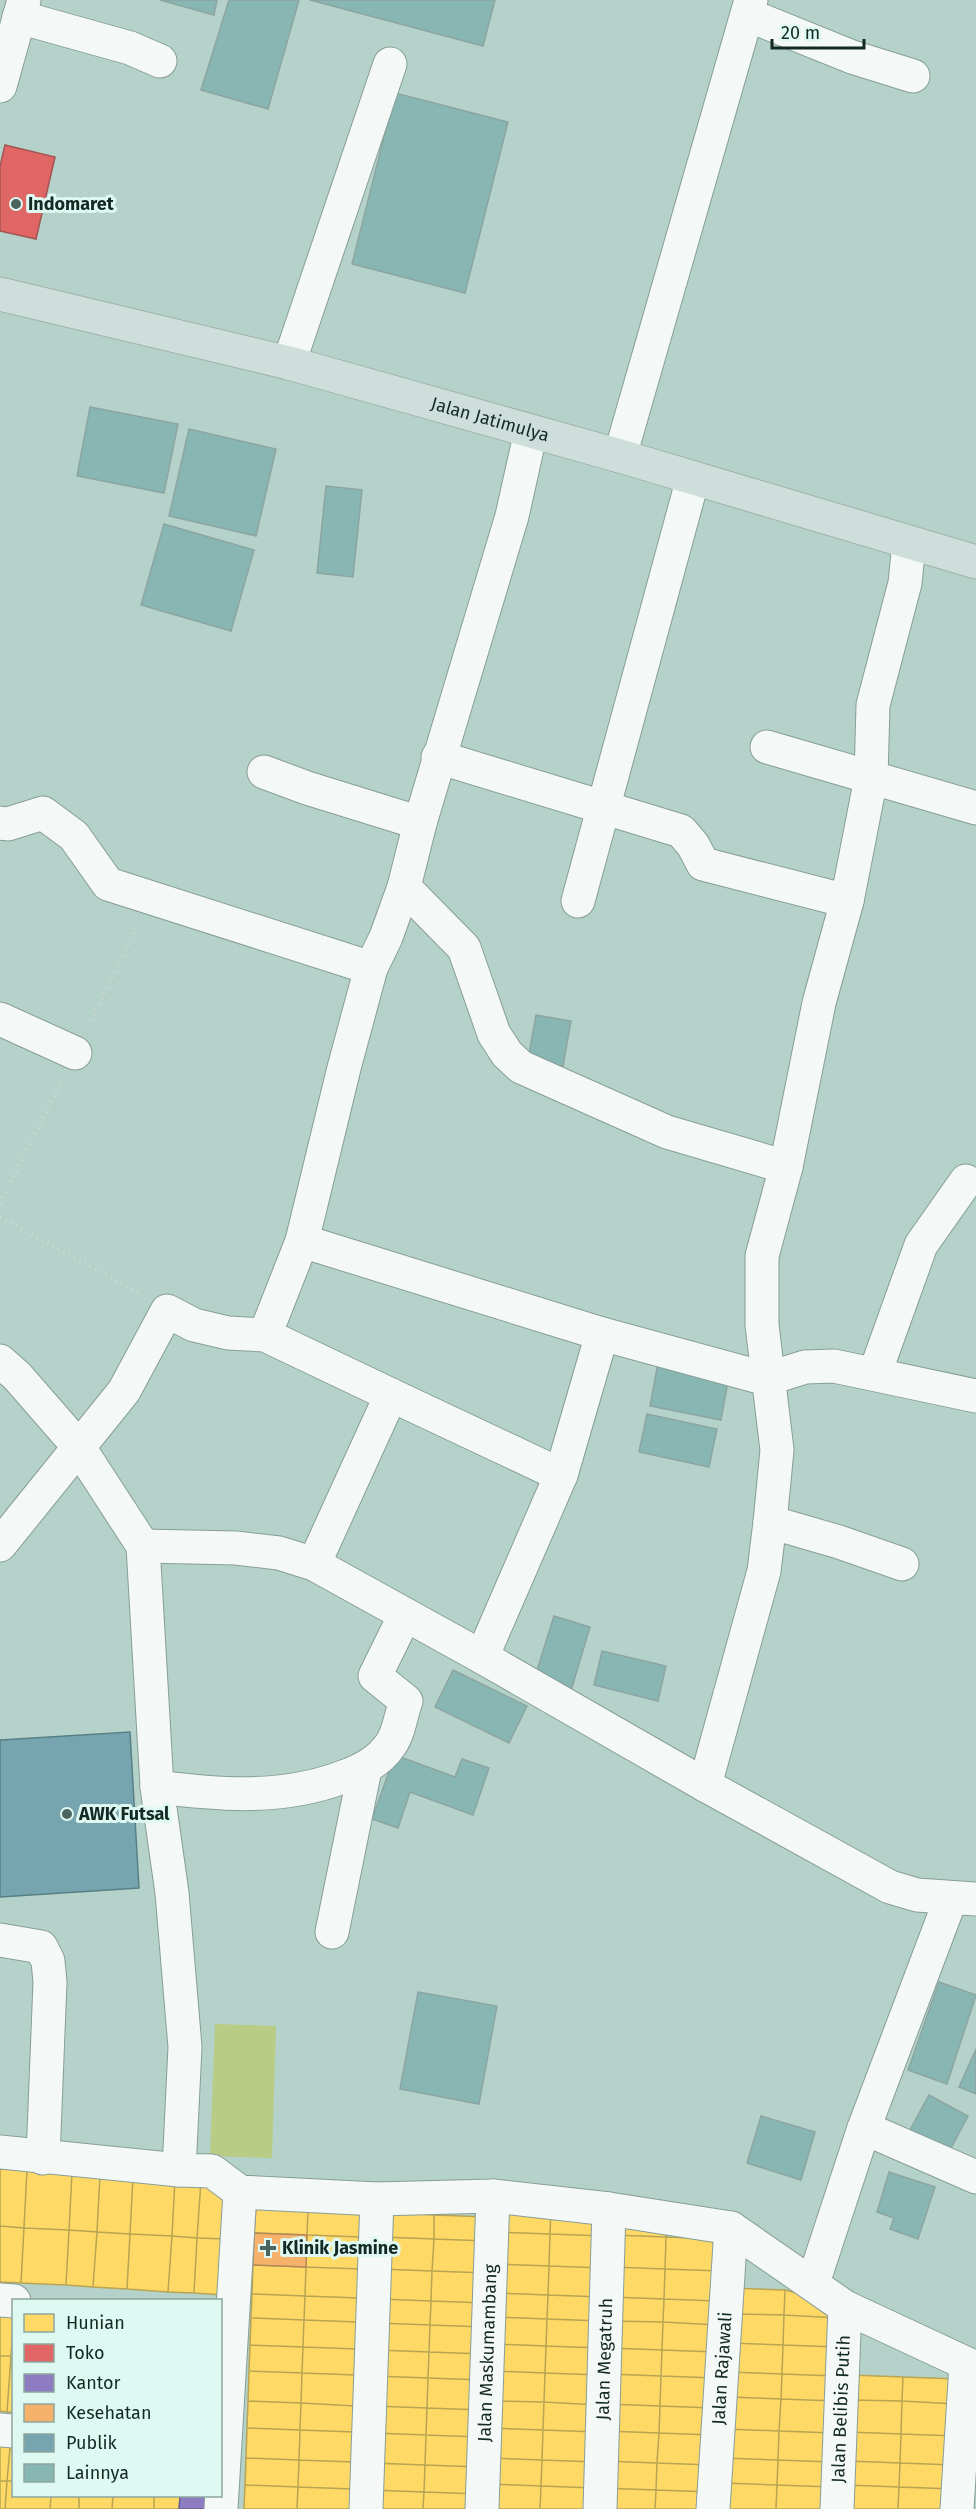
<svg xmlns="http://www.w3.org/2000/svg" width="976" height="2509" viewBox="0 0 976 2509" font-family="'Fira Sans',sans-serif">
<style>
.green{fill:#b8cc85}
.homes{fill:#ffd966;stroke:#b8a452;stroke-width:1.5}
.shops{fill:#e06666;stroke:#a25452;stroke-width:1.5}
.offices{fill:#8e7cc3;stroke:#696393;stroke-width:1.5}
.health{fill:#f6b26b;stroke:#b28956;stroke-width:1.5}
.public{fill:#76a5af;stroke:#588085;stroke-width:1.5}
.building{fill:#88b6b2;stroke:#8da5a2;stroke-width:1.5}
.lines{fill:none;stroke-linecap:round;stroke-linejoin:round}
.minor-casing{stroke:#879e97;stroke-width:35}
.major-casing{stroke:#a1b1ac;stroke-width:35}
.path{stroke:#cad4d1;stroke-width:4;stroke-dasharray:1.5 4.5;stroke-linecap:butt}
.minor{stroke:#f4f8f7;stroke-width:33}
.major{stroke:#cedfdb;stroke-width:33}
.poi-dot{fill:#4c645e;stroke:#def9f1;stroke-width:2}
.labels{text-anchor:middle;stroke-width:6;stroke-linejoin:round;paint-order:stroke}
.poi-label{font-size:18px;font-weight:bold;fill:#132924;stroke:#def9f1;text-anchor:start}
.street-label{font-size:18px;fill:#132924;stroke:#def9f1}
</style>
<rect width="100%" height="100%" fill="#b5d2ca"/>
<path class="green" d="M215,2024L276,2026L272,2158L210,2156Z"/>
<path class="homes" d="M0,2169L27,2170L24,2228L0,2226Z
M27,2170L72,2173L69,2230L24,2228Z
M72,2173L100,2175L97,2232L69,2230Z
M100,2175L133,2177L130,2234L97,2232Z
M133,2177L175,2179L172,2236L130,2234Z
M175,2179L201,2181L197,2238L172,2236Z
M201,2181L225,2194L226,2239L197,2238Z
M499,2207L551,2209L550,2234L498,2232Z
M256,2208L308,2209L307,2235L254,2233Z
M308,2209L362,2212L361,2237L307,2235Z
M551,2209L605,2211L604,2236L550,2234Z
M382,2212L434,2215V2239L381,2237Z
M434,2215L488,2217L487,2241L434,2239Z
M614,2217L667,2220L666,2237L613,2235Z
M0,2226L24,2228L21,2283L0,2282Z
M24,2228L69,2230L66,2285L21,2283Z
M69,2230L97,2232L93,2287L66,2285Z
M97,2232L130,2234L127,2289L93,2287Z
M498,2232L550,2234L549,2266L497,2264Z
M130,2234L172,2236L168,2292L127,2289Z
M550,2234L604,2236L603,2268L549,2266Z
M307,2235L361,2237L360,2269L306,2267Z
M613,2235L666,2237L665,2269L612,2267Z
M172,2236L197,2238L194,2293L168,2292Z
M381,2237L434,2239L432,2271L380,2269Z
M666,2237L720,2239L719,2271L665,2269Z
M197,2238L226,2239L223,2295L194,2293Z
M434,2239L487,2241L486,2273L432,2271Z
M497,2264L549,2266L548,2295L495,2293Z
M253,2265L306,2267L305,2296L252,2294Z
M549,2266L603,2268L602,2297L548,2295Z
M306,2267L360,2269L359,2298L305,2296Z
M612,2267L665,2269L664,2299L611,2297Z
M380,2269L432,2271L431,2301L379,2299Z
M665,2269L719,2271L717,2301L664,2299Z
M432,2271L486,2273L485,2303L431,2301Z
M732,2288L785,2290L784,2315L731,2314Z
M785,2290L831,2302L838,2318L784,2315Z
M495,2293L548,2295L547,2319L494,2317Z
M252,2294L305,2296L304,2320L251,2318Z
M548,2295L602,2297L601,2321L547,2319Z
M305,2296L359,2298L358,2322L304,2320Z
M611,2297L664,2299L663,2322L610,2321Z
M379,2299L431,2301L430,2325L378,2323Z
M664,2299L717,2301V2325L663,2322Z
M431,2301L485,2303L484,2327L430,2325Z
M0,2309L14,2311L11,2356H0Z
M731,2314L784,2315L783,2345L730,2343Z
M784,2315L838,2318L837,2347L783,2345Z
M494,2317L547,2319L546,2346L493,2344Z
M251,2318L304,2320L303,2347L250,2345Z
M547,2319L601,2321L600,2348L546,2346Z
M304,2320L358,2322L357,2349L303,2347Z
M610,2321L663,2322L662,2350L609,2348Z
M663,2322L717,2325L716,2352L662,2350Z
M378,2323L430,2325L429,2352L377,2350Z
M430,2325L484,2327L483,2354L429,2352Z
M730,2343L783,2345L782,2374L729,2372Z
M493,2344L546,2346L545,2373L492,2371Z
M250,2345L303,2347L302,2373L249,2371Z
M783,2345L837,2347L836,2376L782,2374Z
M546,2346L600,2348L599,2375L545,2373Z
M303,2347L357,2349L356,2375L302,2373Z
M609,2348L662,2350L661,2376L608,2374Z
M377,2350L429,2352L428,2378L375,2376Z
M662,2350L716,2352L715,2378L661,2376Z
M429,2352L483,2354L482,2380L428,2378Z
M0,2356H11L7,2412L0,2411Z
M11,2356L14,2357V2412H7Z
M249,2371L302,2373L301,2403L248,2401Z
M492,2371L545,2373L544,2402L491,2401Z
M729,2372L782,2374L781,2399L728,2397Z
M302,2373L356,2375L355,2406L301,2403Z
M545,2373L599,2375L598,2405L544,2402Z
M608,2374L661,2376L660,2406L607,2404Z
M782,2374L836,2376L835,2401L781,2399Z
M850,2375L903,2377L902,2401L849,2400Z
M375,2376L428,2378L427,2408L374,2406Z
M661,2376L715,2378L713,2408L660,2406Z
M903,2377L957,2379L956,2404L902,2401Z
M428,2378L482,2380L481,2410L427,2408Z
M728,2397L781,2399L779,2431L726,2429Z
M781,2399L835,2401L833,2433L779,2431Z
M849,2400L902,2401L901,2434L848,2432Z
M248,2401L301,2403L300,2430L247,2428Z
M491,2401L544,2402L543,2430L490,2428Z
M902,2401L956,2404L955,2436L901,2434Z
M544,2402L598,2405L597,2432L543,2430Z
M301,2403L355,2406L354,2432L300,2430Z
M607,2404L660,2406L659,2433L606,2431Z
M374,2406L427,2408L426,2435L373,2433Z
M660,2406L713,2408L712,2435L659,2433Z
M427,2408L481,2410L480,2437L426,2435Z
M247,2428L300,2430L299,2460L246,2458Z
M490,2428L543,2430L542,2460L489,2458Z
M726,2429L779,2431L778,2460L725,2458Z
M300,2430L354,2432L353,2462L299,2460Z
M543,2430L597,2432L596,2462L542,2460Z
M606,2431L659,2433L657,2463L604,2461Z
M779,2431L833,2433L832,2462L778,2460Z
M848,2432L901,2434L900,2463L847,2461Z
M373,2433L426,2435L425,2465L372,2463Z
M659,2433L712,2435L711,2465L657,2463Z
M901,2434L955,2436L954,2465L900,2463Z
M426,2435L480,2437L479,2467L425,2465Z
M0,2436L11,2437L7,2481H0Z
M11,2437L14,2438V2481H7Z
M246,2458L299,2460L298,2487L245,2485Z
M489,2458L542,2460L541,2486L488,2484Z
M725,2458L778,2460L777,2485L724,2483Z
M299,2460L353,2462L352,2489L298,2487Z
M542,2460L596,2462L595,2488L541,2486Z
M778,2460L832,2462L831,2487L777,2485Z
M604,2461L657,2463L656,2490L603,2488Z
M847,2461L900,2463L899,2487L846,2485Z
M372,2463L425,2465L424,2492L371,2490Z
M657,2463L711,2465L710,2492L656,2490Z
M900,2463L954,2465L953,2489L899,2487Z
M425,2465L479,2467L478,2494L424,2492Z
M0,2481H7L5,2509H0Z
M7,2481H14V2496H51L50,2509H5Z
M724,2483L777,2485L776,2509H723Z
M488,2484L541,2486L540,2509H487Z
M245,2485L298,2487L297,2509H244Z
M777,2485L831,2487L830,2509H776Z
M846,2485L899,2487L898,2509H845Z
M541,2486L595,2488L594,2509H540Z
M298,2487L352,2489L351,2509H297Z
M899,2487L953,2489L952,2509H898Z
M603,2488L656,2490L655,2509H603Z
M371,2490L424,2492L423,2509H370Z
M656,2490L710,2492V2509H655Z
M424,2492L478,2494V2509H423Z
M51,2496H79V2509H50Z
M79,2496H113L112,2509H79Z
M113,2496H154V2509H112Z
M154,2496H180L179,2509H154Z"/>
<path class="shops" d="M5,145L55,157L36,239L0,231V166Z"/>
<path class="offices" d="M180,2496H209L208,2509H179Z"/>
<path class="health" d="M254,2233L307,2235L306,2267L253,2265Z"/>
<path class="public" d="M130,1732L139,1888L0,1897V1740Z"/>
<path class="building" d="M160,0H217L214,15Z
M229,0H299L268,109L201,90Z
M310,0H495L483,46Z
M395,93L508,122L465,293L352,264Z
M90,407L178,424L164,493L77,476Z
M189,429L276,449L256,536L169,516Z
M326,486L362,490L353,577L317,573Z
M164,524L254,550L231,631L141,605Z
M536,1015L571,1021L563,1066L528,1059Z
M659,1357L730,1370L721,1420L650,1406Z
M647,1414L717,1429L709,1467L639,1452Z
M554,1616L590,1627L570,1694L533,1683Z
M602,1651L666,1666L658,1701L594,1685Z
M453,1670L527,1706L509,1743L435,1707Z
M395,1755L455,1777L462,1759L489,1768L473,1815L410,1792L398,1828L372,1819Z
M939,1982L976,1995L947,2084L908,2070Z
M418,1992L497,2006L479,2104L400,2089Z
M976,2049V2094L959,2087Z
M929,2095L968,2116L949,2152L910,2130Z
M761,2116L815,2132L801,2180L747,2163Z
M889,2172L935,2187L918,2239L890,2229L894,2218L877,2212Z"/>
<g class="lines">
<defs>
<g id="minor">
<path d="M748,15L852,57L913,76"/>
<path d="M19,17L130,48L160,61"/>
<path d="M0,86L24,0"/>
<path d="M289,363L390,64"/>
<path d="M620,456L751,0"/>
<path d="M767,747L976,808"/>
<path d="M438,757L681,831L693,845L703,864L847,901"/>
<path d="M264,772L307,788L420,823L404,887L386,937L371,968L344,1068L302,1241L265,1335"/>
<path d="M0,823L8,824L43,813L74,836L108,884L371,968"/>
<path d="M420,823L512,516L531,431"/>
<path d="M404,887L464,948L494,1034L507,1054L521,1067L667,1132L786,1167"/>
<path d="M578,901L693,478"/>
<path d="M0,1019L75,1053"/>
<path d="M302,1241L602,1334L561,1475L482,1657"/>
<path d="M602,1334L767,1379L805,1367L834,1366L976,1396"/>
<path d="M0,1361L17,1376L78,1446L143,1546L157,1787L172,1893L185,2047L179,2170L212,2171L240,2192L377,2199L493,2196L609,2209L731,2228L845,2307L976,2368"/>
<path d="M875,1373L921,1245L966,1181"/>
<path d="M391,1395L561,1475"/>
<path d="M770,1522L839,1542L902,1564"/>
<path d="M0,1545L124,1391L167,1311L194,1325L228,1333L265,1335L391,1395L314,1564"/>
<path d="M143,1546L236,1548L279,1553L314,1564L482,1657L705,1785L890,1887L917,1895L976,1899"/>
<path d="M705,1785L764,1571L770,1522L777,1450L762,1325V1256L786,1167L819,1003L847,901L871,778L873,705L905,583L909,543"/>
<path d="M157,1787C221,1795 282,1800 343,1777C361,1771 380,1761 391,1744C399,1733 401,1714 406,1701L375,1676L405,1615"/>
<path d="M332,1932L365,1769"/>
<path d="M0,1940L41,1947L48,1961L50,1982L43,2158"/>
<path d="M864,2128L976,2177"/>
<path d="M0,2152L179,2170"/>
<path d="M813,2283L864,2128L951,1898"/>
<path d="M0,2300L14,2301"/>
<path d="M0,2430L14,2431"/>
<path d="M221,2509L240,2192"/>
<path d="M366,2509L377,2199"/>
<path id="s1" d="M482,2509L493,2196"/>
<path id="s2" d="M600,2509L609,2209"/>
<path id="s3" d="M713,2509L731,2228"/>
<path id="s4" d="M837,2509L845,2307"/>
<path d="M957,2509L966,2364"/>
</g>
<g id="major">
<path id="s5" d="M0,294L289,363L620,456L976,562"/>
</g>
</defs>
<use href="#minor" class="minor-casing"/>
<use href="#major" class="major-casing"/>
<path class="path" d="M88,1026L138,925
M0,1204L61,1082
M0,1217L141,1294"/>
<use href="#minor" class="minor"/>
<use href="#major" class="major"/>
</g>
<g class="poi-dot">
<circle cx="16" cy="204" r="6"/>
<circle cx="67" cy="1814" r="6"/>
<path d="M265 2239h6v6h6v6h-6v6h-6v-6h-6v-6h6z"/>
</g>
<g class="labels">
<g class="poi-label">
<text x="28" y="210">Indomaret</text>
<text x="79" y="1820">AWK Futsal</text>
<text x="282" y="2254">Klinik Jasmine</text>
</g>
<g class="street-label">
<text dy="6" stroke="none"><textPath href="#s5" startOffset="506">Jalan Jatimulya</textPath></text>
<text dy="6" stroke="none"><textPath href="#s1" startOffset="156">Jalan Maskumambang</textPath></text>
<text dy="6" stroke="none"><textPath href="#s2" startOffset="150">Jalan Megatruh</textPath></text>
<text dy="6" stroke="none"><textPath href="#s3" startOffset="141">Jalan Rajawali</textPath></text>
<text dy="6" stroke="none"><textPath href="#s4" startOffset="100">Jalan Belibis Putih</textPath></text>
</g>
</g>
<rect x="12" y="2299" width="210" height="198" fill="#def9f1" stroke="#8da69f" stroke-width="1.5"/>
<rect x="24" y="2314" width="30" height="18" fill="#ffd966" stroke="#8da69f" stroke-width="1.5"/>
<text x="66" y="2329" font-size="18" fill="#132924">Hunian</text>
<rect x="24" y="2344" width="30" height="18" fill="#e06666" stroke="#8da69f" stroke-width="1.5"/>
<text x="66" y="2359" font-size="18" fill="#132924">Toko</text>
<rect x="24" y="2374" width="30" height="18" fill="#8e7cc3" stroke="#8da69f" stroke-width="1.5"/>
<text x="66" y="2389" font-size="18" fill="#132924">Kantor</text>
<rect x="24" y="2404" width="30" height="18" fill="#f6b26b" stroke="#8da69f" stroke-width="1.5"/>
<text x="66" y="2419" font-size="18" fill="#132924">Kesehatan</text>
<rect x="24" y="2434" width="30" height="18" fill="#76a5af" stroke="#8da69f" stroke-width="1.5"/>
<text x="66" y="2449" font-size="18" fill="#132924">Publik</text>
<rect x="24" y="2464" width="30" height="18" fill="#88b6b2" stroke="#8da69f" stroke-width="1.5"/>
<text x="66" y="2479" font-size="18" fill="#132924">Lainnya</text>
<path d="M772 39v9h92v-9" fill="none" stroke="#132924" stroke-width="3"/>
<text x="781" y="39" font-size="18" fill="#132924" stroke="#def9f1" stroke-width="4.5" paint-order="stroke">20 m</text>
</svg>
